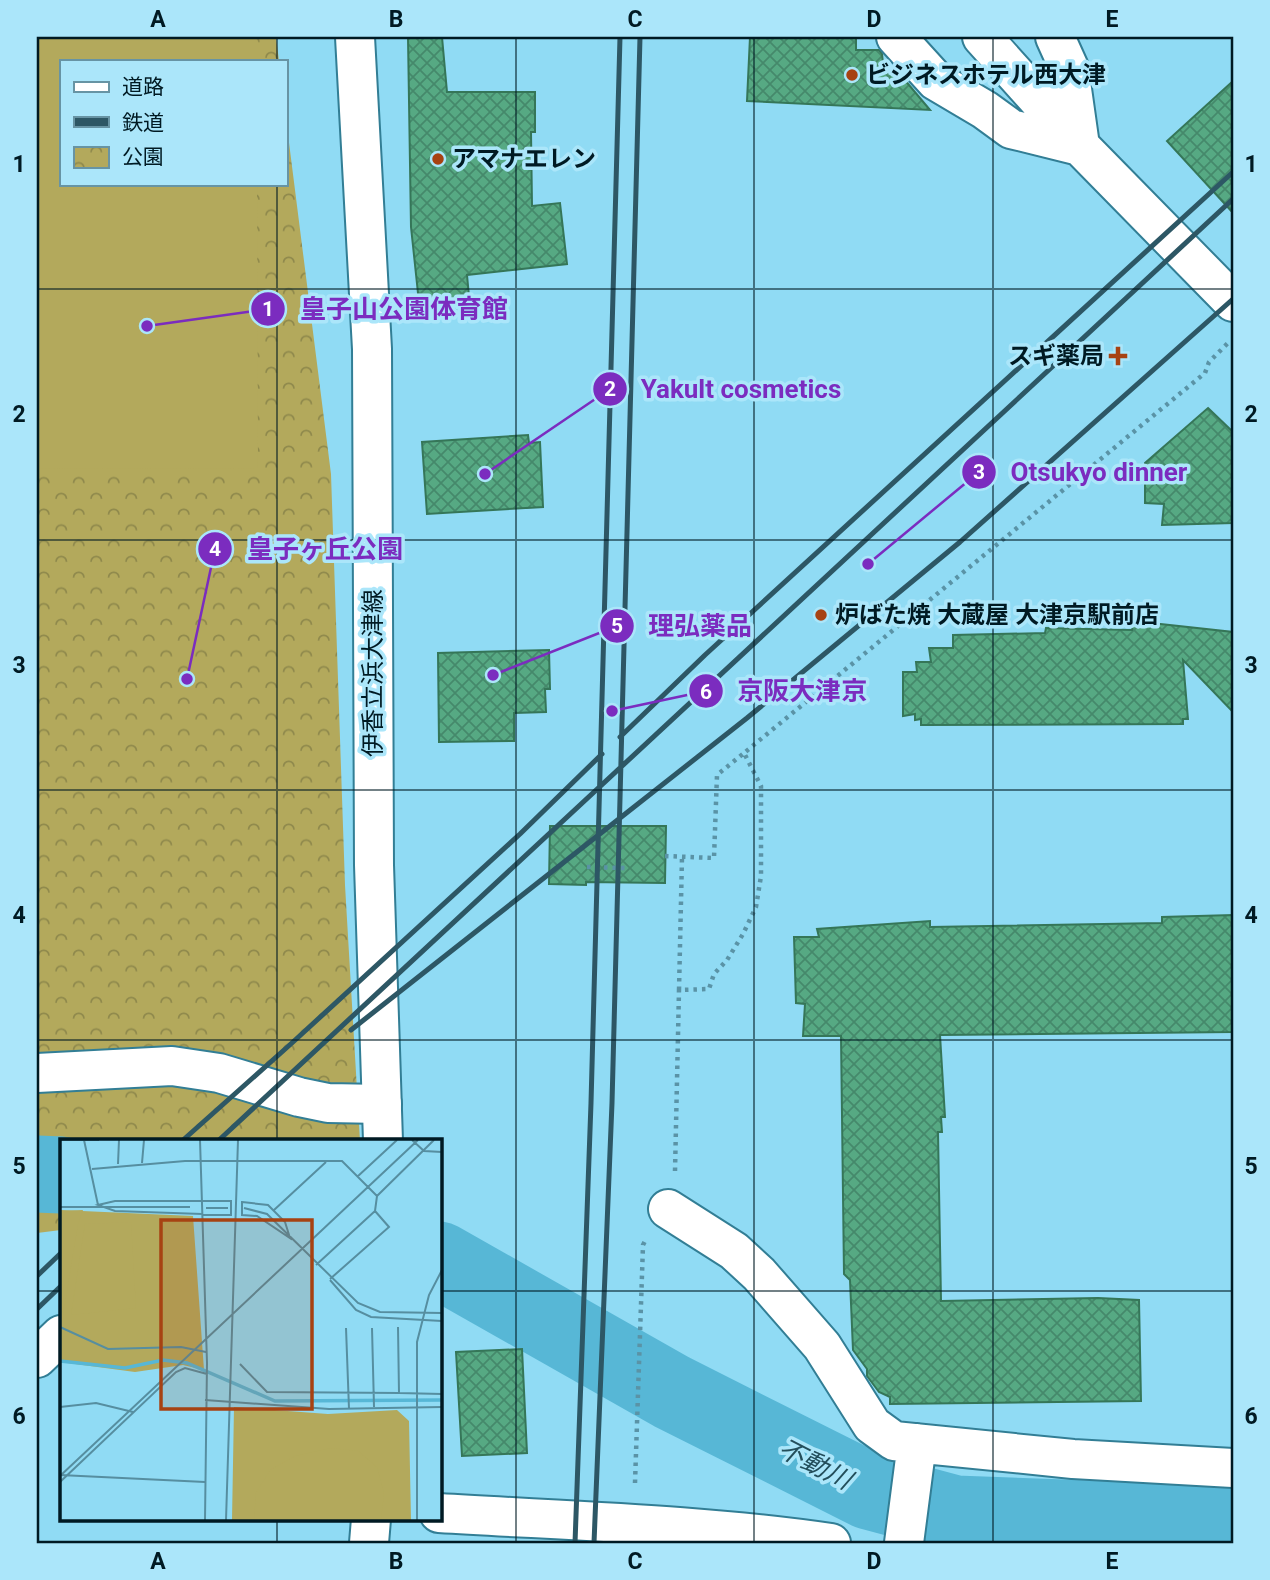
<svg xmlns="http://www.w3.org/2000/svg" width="1270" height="1580" viewBox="0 0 1270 1580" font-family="Roboto,'Noto Sans JP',sans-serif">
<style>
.park{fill:url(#park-crowns)}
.garden{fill:#b3a95c}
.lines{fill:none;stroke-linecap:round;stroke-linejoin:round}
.river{stroke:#57b7d6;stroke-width:77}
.building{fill:url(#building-cross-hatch);stroke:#357658;stroke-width:2}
.minor-casing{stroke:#327e95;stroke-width:42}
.major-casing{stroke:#327e95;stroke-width:42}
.path{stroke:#5a93a6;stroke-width:4.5;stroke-dasharray:3.5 5;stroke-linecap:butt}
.minor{stroke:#fff;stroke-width:38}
.major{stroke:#fff;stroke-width:38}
.rail{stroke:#2d5765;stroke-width:5}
.grid{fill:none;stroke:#001a23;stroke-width:2;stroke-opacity:0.55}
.poi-dot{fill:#a74212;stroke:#abe6fa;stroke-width:2.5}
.labels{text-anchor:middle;stroke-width:7;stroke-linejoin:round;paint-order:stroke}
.poi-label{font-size:24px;font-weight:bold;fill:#001a23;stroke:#abe6fa;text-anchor:start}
.street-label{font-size:24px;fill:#001a23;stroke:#abe6fa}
.water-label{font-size:26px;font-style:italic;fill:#234e5b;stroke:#abe6fa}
.inset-river{fill:none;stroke:#57b7d6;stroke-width:3.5}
.inset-road{fill:none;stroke:#568ea0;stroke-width:2}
.view{fill:#a74212;fill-opacity:0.15;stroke:#a74212;stroke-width:3.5}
.inset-edge{fill:none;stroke:#001a23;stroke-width:3.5}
.leader{fill:none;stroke:#7b2cbf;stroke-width:2.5}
.callout-dot{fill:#7b2cbf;stroke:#abe6fa;stroke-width:2.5}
.mark-label{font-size:21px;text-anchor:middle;font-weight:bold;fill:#fff}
.callout-label{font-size:26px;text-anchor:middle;font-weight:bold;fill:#7b2cbf;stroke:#abe6fa;stroke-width:7;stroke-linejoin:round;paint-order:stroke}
.neatline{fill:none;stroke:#001a23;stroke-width:2.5}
.grid-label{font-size:23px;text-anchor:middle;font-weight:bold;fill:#001a23}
</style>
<defs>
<pattern id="park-crowns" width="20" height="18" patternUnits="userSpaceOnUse" patternTransform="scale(1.75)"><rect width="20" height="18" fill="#b3a95c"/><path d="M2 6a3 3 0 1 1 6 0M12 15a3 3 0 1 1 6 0" fill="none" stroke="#8f894c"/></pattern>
<pattern id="building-cross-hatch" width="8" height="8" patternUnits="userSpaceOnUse" patternTransform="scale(1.75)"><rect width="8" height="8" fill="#56a983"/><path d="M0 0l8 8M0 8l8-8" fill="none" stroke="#45896b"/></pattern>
</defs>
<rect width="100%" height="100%" fill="#90dbf4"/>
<path class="park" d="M37,37H276L279,61H61V184H285V111L331,474L345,885L360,1141H61V1230L37,1233Z"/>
<path class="garden" d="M37,37H256V61H61V184H257L258,468L37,469Z"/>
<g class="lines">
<path class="river" d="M37,1174L61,1175
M439,1260L672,1392L869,1491L955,1514L1233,1524"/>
</g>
<path class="building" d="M408,37H442L447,92H535V132H531L532,206L560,203L567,264L467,275L470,307L420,312L411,227Z
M750,37H856V50H879L882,54L884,73H899L930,110L747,101Z
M1233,81V213L1167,141Z
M1208,408L1233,432V523L1162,525L1164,504L1145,503V463Z
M528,435L529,443L540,442L543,507L427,514L422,442Z
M1133,621L1233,632V712L1183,660L1188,719H1183V724L921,725V719L915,720V714L903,716V672H917L916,662H931L929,648H953V635L1045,633L1046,628L1132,630Z
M549,650L550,689H545L546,712L514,713V741L439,742L438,653Z
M550,826H666L665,883L586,882V885L549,884Z
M1233,915V1032L940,1035L945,1117H941L942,1132H938L941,1301L1098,1298L1139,1300L1141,1401L890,1404V1397L879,1392L867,1376V1369L853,1350L850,1280L844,1274L841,1036H803L805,1004L796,1003L794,937H819L817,929L930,921V927L1162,923V917Z
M522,1349L527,1453L462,1456L456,1352Z"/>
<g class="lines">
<defs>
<path id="minor" d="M896,37L936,81L985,110L1011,129L1080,146L1069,68L1055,37
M982,37L1080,146L1233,302
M37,1073L172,1066L219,1073L299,1097L328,1103L382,1104
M668,1209L734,1251L759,1274L822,1346L872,1425L894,1441L1073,1459L1233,1468
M37,1358L61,1335
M439,1513C570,1521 701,1524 831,1543
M904,1543L917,1443"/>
<path id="major" d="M355,37L372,349L374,865L383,1141
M369,1543L371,1519"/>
</defs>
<use href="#minor" class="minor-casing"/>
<use href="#major" class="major-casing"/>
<path class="path" d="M665,856L714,858L717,775L744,753
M587,867L625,868
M679,990L682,857
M675,1171L679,990L709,989L714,974L727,960L743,934L756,907L761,876V786L744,753L1205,373L1209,362L1228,343
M635,1483L643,1245L645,1241"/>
<use href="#minor" class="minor"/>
<use href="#major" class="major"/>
<path class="rail" d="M620,737L705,655L1233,172
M351,1030L747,718L960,542L1233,299
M182,1141L293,1042L520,834L602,754
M218,1141L1233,199
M37,1276L61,1253
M37,1309L61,1286
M575,1543L591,1103L620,37
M594,1543L612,1103L640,37"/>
</g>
<path class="grid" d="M277,37V61M516,37V1543M754,37V1543M993,37V1543M277,184V1141M37,289H1233M37,540H1233M37,790H1233M37,1040H1233M37,1291H61M439,1291H1233M277,1519V1543"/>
<g class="poi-dot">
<circle cx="852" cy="75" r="7"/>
<circle cx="438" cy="159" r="7"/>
<path d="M1114.5 345.5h7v7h7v7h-7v7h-7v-7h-7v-7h7z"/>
<circle cx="821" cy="615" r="7"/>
</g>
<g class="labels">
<g class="poi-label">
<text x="866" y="83">ビジネスホテル西大津</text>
<text x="452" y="167">アマナエレン</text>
<text x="1104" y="364" text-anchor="end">スギ薬局</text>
<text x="835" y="623">炉ばた焼 大蔵屋 大津京駅前店</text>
</g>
<g class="street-label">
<text transform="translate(373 673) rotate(-90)" y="8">伊香立浜大津線</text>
</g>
<g class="water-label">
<text transform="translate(815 1464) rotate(27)" y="9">不動川</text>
</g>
</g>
<g transform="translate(60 1139)">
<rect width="382" height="382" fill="#90dbf4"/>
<path d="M0,71L133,77L144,231L123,226L75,233L0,223ZM174,268L268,275L337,271L349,282L351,381H172Z" fill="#b3a95c"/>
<path d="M23,71L18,85L3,176L0,72ZM84,79H131L132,137H84ZM71,83L76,169L11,176L25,85ZM271,309L298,312L317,328L324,354L321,381H194L196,354L210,331L235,317Z" fill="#b3a95c"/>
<path class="inset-river" d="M0,222L65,229L103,221L127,224L215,262L382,261"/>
<path class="inset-road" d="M0,1H39M24,1L38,66M140,1L147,224L145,381M352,1L364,12L382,13M82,24L84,1M58,25L59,1M32,30L125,22H282L317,57M297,38L337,1M55,62H171V76L55,72L38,66ZM182,63L208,66L225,83L230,99L197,77L182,76ZM0,68H130M146,69H168M184,69L207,75L298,164L320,173L382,174M214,71L266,23M256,126L315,72L317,57L374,1M270,140L329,88L315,72M270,141L296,171L311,178L382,182M0,188L48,210L121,208L146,213M286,189L289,270M312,189L314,268M180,225L207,253L339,254L338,188M339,254L382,255M145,261L269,270L382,268M0,268L36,264L73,273M0,336L145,343M0,337L358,1M0,343L116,233L125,229L147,235M166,381L178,1M357,381V203L369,156L382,131"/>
<path class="view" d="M101,81H252V270H101Z"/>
<rect width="382" height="382" class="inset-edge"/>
</g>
<path class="leader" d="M147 326L268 309M485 474L610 389M868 564L979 472M187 679L215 549M493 675L617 626M612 711L706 691"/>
<g class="callout-dot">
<circle cx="147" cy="326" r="7"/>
<circle cx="485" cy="474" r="7"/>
<circle cx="868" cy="564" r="7"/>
<circle cx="187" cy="679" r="7"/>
<circle cx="493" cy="675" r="7"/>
<circle cx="612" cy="711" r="7"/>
<circle cx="268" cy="309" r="18"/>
<circle cx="610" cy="389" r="18"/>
<circle cx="979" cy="472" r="18"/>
<circle cx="215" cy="549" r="18"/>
<circle cx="617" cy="626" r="18"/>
<circle cx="706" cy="691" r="18"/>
</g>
<g class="mark-label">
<text x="268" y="316">1</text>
<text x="610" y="396">2</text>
<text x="979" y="479">3</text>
<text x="215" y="556">4</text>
<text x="617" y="633">5</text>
<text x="706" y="699">6</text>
</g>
<g class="callout-label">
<text x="404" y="318">皇子山公園体育館</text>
<text x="741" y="398">Yakult cosmetics</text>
<text x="1099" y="481">Otsukyo dinner</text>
<text x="325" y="558">皇子ヶ丘公園</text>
<text x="700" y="635">理弘薬品</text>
<text x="802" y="700">京阪大津京</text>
</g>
<rect width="1270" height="1580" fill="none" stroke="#abe6fa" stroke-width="77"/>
<rect x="60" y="60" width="228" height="126" fill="#abe6fa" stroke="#6794a4" stroke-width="2"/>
<rect x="74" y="82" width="35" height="10" fill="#ffffff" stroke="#6794a4" stroke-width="2"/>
<text x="122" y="94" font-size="21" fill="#001a23">道路</text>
<rect x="74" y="117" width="35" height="10" fill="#2d5765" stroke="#6794a4" stroke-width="2"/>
<text x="122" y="130" font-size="21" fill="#001a23">鉄道</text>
<rect x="74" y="147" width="35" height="21" fill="url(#park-crowns)" stroke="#6794a4" stroke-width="2"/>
<text x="122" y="164" font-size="21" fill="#001a23">公園</text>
<rect x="38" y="38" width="1194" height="1504" class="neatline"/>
<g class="grid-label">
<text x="158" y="27">A</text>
<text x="396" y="27">B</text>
<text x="635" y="27">C</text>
<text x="874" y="27">D</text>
<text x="1112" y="27">E</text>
<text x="19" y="172">1</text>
<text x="1251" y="172">1</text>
<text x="19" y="422">2</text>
<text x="1251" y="422">2</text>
<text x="19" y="673">3</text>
<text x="1251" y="673">3</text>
<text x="19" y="923">4</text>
<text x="1251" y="923">4</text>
<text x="19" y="1174">5</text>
<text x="1251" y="1174">5</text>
<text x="19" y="1424">6</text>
<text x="1251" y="1424">6</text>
<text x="158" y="1569">A</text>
<text x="396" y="1569">B</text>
<text x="635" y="1569">C</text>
<text x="874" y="1569">D</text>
<text x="1112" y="1569">E</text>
</g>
</svg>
